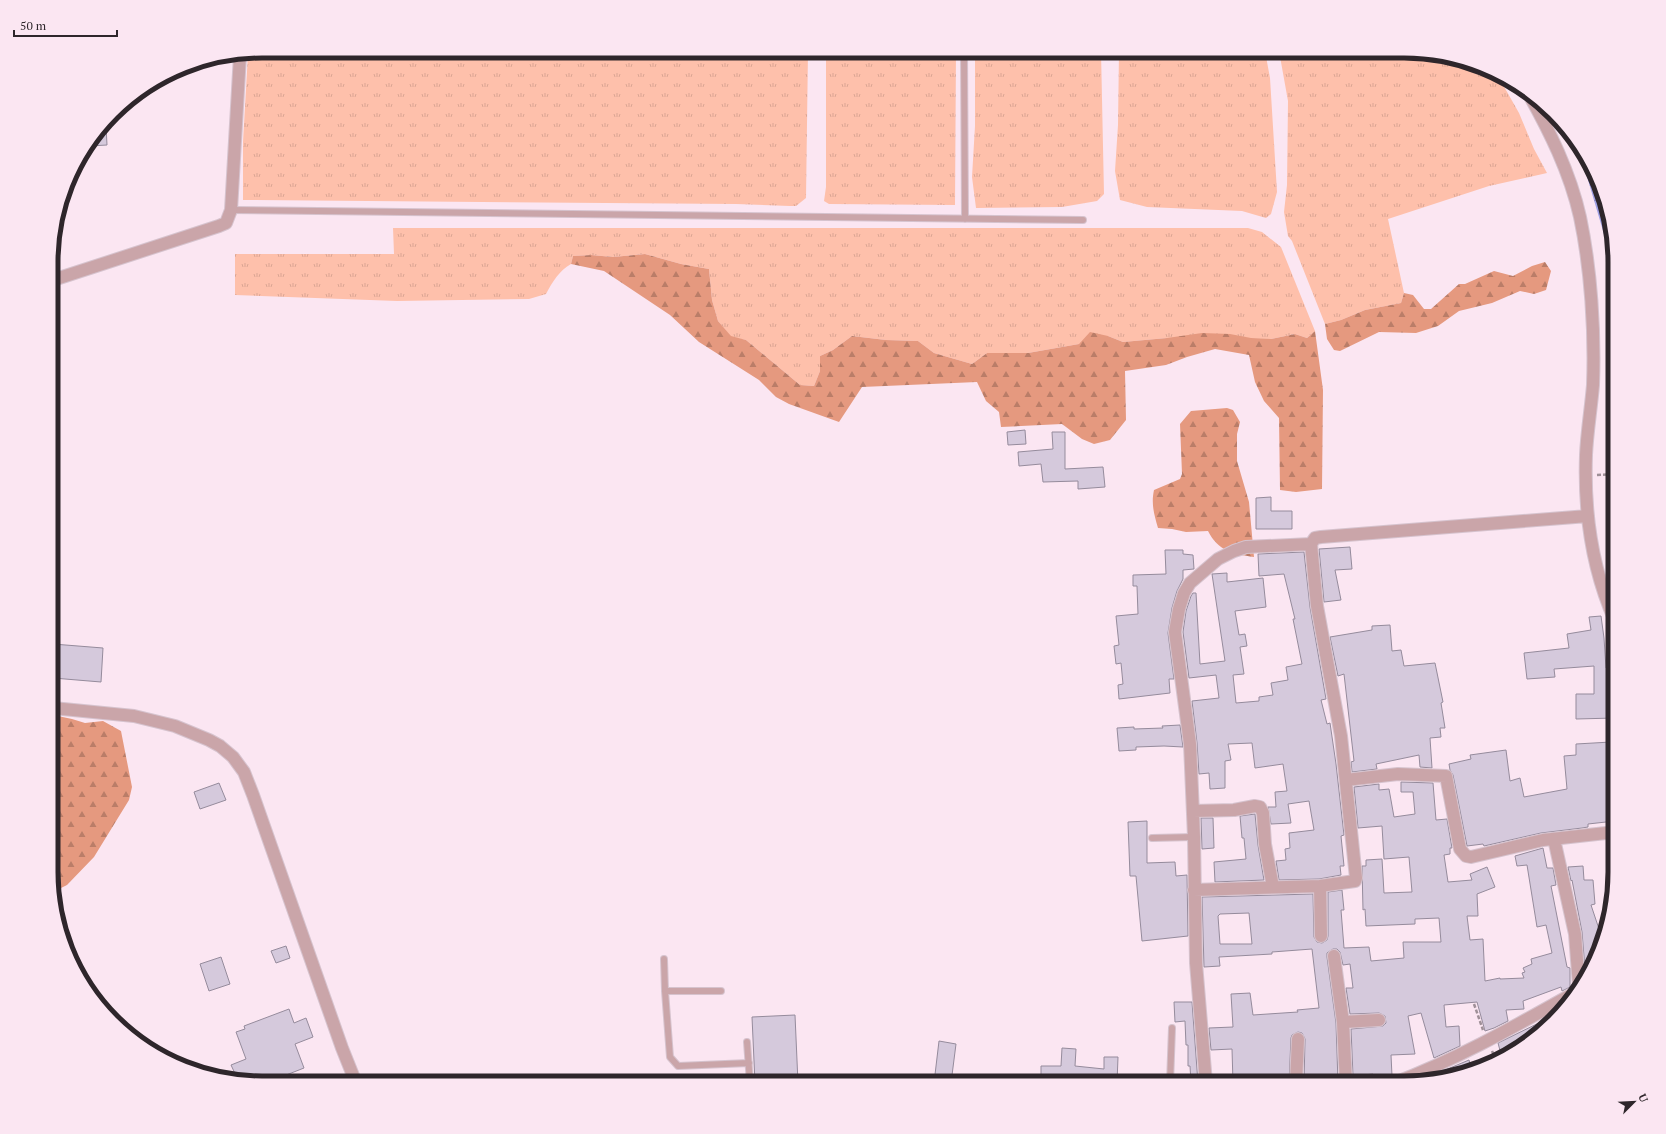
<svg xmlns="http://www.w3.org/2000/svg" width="1666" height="1134" viewBox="0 0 1666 1134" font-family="'PT Serif',serif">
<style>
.grass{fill:url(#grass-tufts)}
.forest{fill:url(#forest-firs)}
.water{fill:url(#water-ripples)}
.building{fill:#d5c9dc;stroke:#958b9c;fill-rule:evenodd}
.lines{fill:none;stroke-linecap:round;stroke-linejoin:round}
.service-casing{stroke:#d6c3ce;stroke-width:8}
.minor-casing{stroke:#d6c3ce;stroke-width:14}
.path{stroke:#9f9098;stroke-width:2.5;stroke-dasharray:4 2;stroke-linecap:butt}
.service{stroke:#caa5a9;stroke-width:6}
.minor{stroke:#caa5a9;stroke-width:12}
.rim{fill:none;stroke:#2e262b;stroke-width:5}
</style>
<defs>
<pattern id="grass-tufts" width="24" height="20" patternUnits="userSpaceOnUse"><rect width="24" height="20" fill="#fec0ab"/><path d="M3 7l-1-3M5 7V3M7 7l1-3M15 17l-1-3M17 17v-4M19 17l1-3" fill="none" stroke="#daa593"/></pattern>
<pattern id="forest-firs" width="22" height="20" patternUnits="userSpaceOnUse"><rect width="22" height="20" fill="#e5997f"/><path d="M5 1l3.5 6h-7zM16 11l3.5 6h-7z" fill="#ba7d68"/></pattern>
<pattern id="water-ripples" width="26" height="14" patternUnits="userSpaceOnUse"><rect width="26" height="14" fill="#9fa0e5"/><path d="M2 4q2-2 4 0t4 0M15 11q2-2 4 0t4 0" fill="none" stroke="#8282ba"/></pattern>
</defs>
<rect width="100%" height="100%" fill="#fbe6f2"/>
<path class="grass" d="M262,51H808L806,198L796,206H790L736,204L243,200V142L248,54Z
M826,51H956L955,205L829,204L824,201L826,187Z
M975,51H1101L1104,194L1097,201L1062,207L976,208L972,177L975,126Z
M1119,51H1265L1270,78L1277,192L1271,214L1266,218L1242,211L1147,207L1120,200L1115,171L1118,125Z
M1279,51H1418L1472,62L1498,76L1519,113L1534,149L1547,173L1489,186L1388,219L1404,293L1401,303L1365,310L1341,320L1325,324L1292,241L1288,236L1284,212L1287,185L1288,101Z
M393,228H1248L1262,232L1281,247L1315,331L1307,338L1295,334L1271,339L1167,338L1123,342L1108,336L1079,344L1028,353H987L972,364L934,353L918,341L886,340L852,336L833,350L820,356V371L814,386L800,385L746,340L731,337L718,321L712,300L709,269L681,264L645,254L613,257L591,255L573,256L571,264C559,271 553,281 546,294L529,299L397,301L235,295V254H394Z"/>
<path class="forest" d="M645,254L681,264L709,269L712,300L718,321L731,336L746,340L800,385L814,386L820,371V356L833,350L852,336L886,340L918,341L934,353L972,364L987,353H1028L1079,344L1090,332L1108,336L1123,342L1167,338L1202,333L1230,334L1251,338L1271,339L1295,334L1307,338L1315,331L1323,390L1322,489L1296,492L1280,490L1279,418L1264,401L1255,382L1249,355L1215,349L1187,357L1166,365L1125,371L1126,420L1110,440L1094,444L1082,439L1062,424L1001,427L999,412L986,401L977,382L862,387L839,422L789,404L776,397L759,380L699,342L670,315L604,271L571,264L573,256L591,255L613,257Z
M1545,262L1551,271L1546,290L1534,294L1520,291L1492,303L1459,311L1438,326L1416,333L1379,332L1340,351L1334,350L1327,339L1325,324L1341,320L1365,310L1401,303L1404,293L1413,295L1424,309H1431L1459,284H1465L1494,271L1513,276L1532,266Z
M1227,408L1233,410L1240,422L1237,434V461L1249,502L1254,557C1233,554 1218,551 1208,531L1186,532L1172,529L1158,528C1154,514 1151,504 1154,490L1180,479L1182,474L1180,424L1191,411Z
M53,715L72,719L85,723L103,721L121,731L132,787L129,800L94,857L67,885L53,892Z"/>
<path class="water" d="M1578,146L1593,168L1615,248V513L1613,508L1612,383L1606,241Z"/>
<path class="building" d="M106,126L107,145L90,146L97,137Z
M1025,430L1026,444L1008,445L1007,432Z
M1052,432H1065V469L1103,467L1105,487L1078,489V481L1043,482L1041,464L1019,466L1018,452L1053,449Z
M1271,497V511H1292V529H1256V498Z
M1350,547L1352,569L1335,570L1341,600L1324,602L1319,549Z
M1165,550H1183V554L1193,555L1194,569L1183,570V579L1177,591L1172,608L1168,633L1174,679H1169L1170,693L1119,699L1118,685L1123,684L1121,663L1116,664L1114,646L1119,645L1116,616L1138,614L1137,586H1133V575L1166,574Z
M1304,552L1310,607L1326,699L1321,700L1327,724L1330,723L1336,764L1344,835L1341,836L1344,866H1340L1341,875L1319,879L1279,880L1276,861L1286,860L1285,849L1290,848L1289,833L1314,830L1309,801L1288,804L1291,823L1271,824L1268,807H1276L1275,792L1287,791L1283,764L1255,768L1252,743L1228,744L1231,760L1225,761V788L1210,789L1209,773L1199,774L1197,743L1192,701L1219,698L1216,675L1189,678L1183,632L1186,611L1191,596L1193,593H1196L1200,664L1225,661L1212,574L1227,573V582L1263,578L1266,607L1235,611L1239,635L1245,634L1247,646L1240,647L1244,674L1233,675L1236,703L1259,701V697L1273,695L1271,683L1288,680L1286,667L1302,664L1293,619H1295L1284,574L1259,576L1258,554Z
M1601,616L1604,638L1606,668L1613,669V691H1615V718L1576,719V694H1594V666L1554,669L1555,677L1527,679L1524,653L1569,648L1567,634L1591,630L1589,617Z
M1390,625L1392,651L1401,650L1404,666L1435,663L1443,702L1441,703L1445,728H1440L1441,737L1430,738L1432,768L1420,767L1419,755L1376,764L1377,769L1352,772L1351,762L1354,761L1344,674L1338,676L1330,637L1372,630V626Z
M53,644L103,648L101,682L53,678Z
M1180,725L1183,747L1164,746L1136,747V750L1119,751L1117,728L1134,727V729L1163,728L1162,726Z
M1611,742V753H1615V778H1611L1615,805V821L1588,824V827L1582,828L1541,833L1484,846L1483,844L1467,846L1453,775L1450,770L1449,764L1471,759L1470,755L1506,750L1510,781L1520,778L1524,797L1567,789L1564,756L1576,755V744Z
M1401,782L1433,783L1436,820L1447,819L1452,848H1450V854L1444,855L1448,882L1472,880L1470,874L1487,867L1495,887L1477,894L1478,916H1467L1470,940L1483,939L1485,981L1500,978V979L1524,978L1522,973L1525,972L1523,968L1532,964L1531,959L1552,953L1546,925L1537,927L1527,865L1517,866L1515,856L1543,848L1547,868H1553L1556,885L1551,886L1567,967L1570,968V987L1562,991L1561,987L1523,1001L1524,1009L1506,1010L1508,1021L1494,1028L1485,1031L1477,1002L1444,1005L1446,1027L1459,1026L1460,1046L1434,1058L1421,1013L1408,1016L1415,1054L1391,1055L1392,1076L1388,1079L1387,1083H1378L1377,1077H1373V1074L1353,1076L1351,1029L1383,1026L1386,1023L1385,1016L1379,1013L1350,1014L1346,988H1353L1350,964L1343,965L1340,952L1337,949H1333L1327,953V957L1336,1023L1338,1083H1304L1305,1039L1302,1033L1298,1032L1292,1035L1291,1038L1289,1083L1249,1081V1083H1233L1232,1049L1211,1050L1209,1028L1233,1027L1231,994L1250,993L1253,1015L1298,1012L1297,1010L1319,1008L1312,949L1272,952V954L1219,957L1220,966L1204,967L1202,897L1313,894L1314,937L1317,942L1322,943L1327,940L1328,936V892L1342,890L1344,910H1341L1344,948L1369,947L1371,961L1404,958L1403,942H1441L1439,918L1415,919V924L1366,926L1365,909L1363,910L1362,866H1366V860L1382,859L1384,893L1412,892L1409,857L1384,859L1382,826L1358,828L1354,787L1379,784V790L1389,789L1394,817L1415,814L1413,792H1401ZM1249,913L1252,944H1220L1218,916L1220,914Z
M219,783L226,800L200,809L194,792Z
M1255,814L1258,845L1264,880L1215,882L1214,862L1246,859L1244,838H1242L1240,816Z
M1201,818H1213L1214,848L1202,849Z
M1147,821V863L1175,862L1176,876L1187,875L1188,936L1142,941L1136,876H1130L1128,822Z
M1583,866L1584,880H1593L1595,904L1591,905L1603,941L1589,968L1585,969L1582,932L1572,880L1571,881L1568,867Z
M286,946L290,958L276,963L271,951Z
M221,957L230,984L209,991L200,964Z
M1174,1002H1192L1198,1083H1191L1190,1066H1188V1045H1186L1185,1021L1175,1022Z
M289,1009L294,1023L306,1018L313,1037L295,1044L304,1068L276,1079L277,1083H259L255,1074L238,1080L231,1065L246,1059L236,1032L245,1029L244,1026Z
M795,1015L798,1083H755L752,1017Z
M1551,1017L1553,1020L1543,1031L1502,1058L1498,1043Z
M939,1041L956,1044L951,1083H934Z
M1062,1048L1076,1049L1075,1066L1104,1069V1057H1118L1117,1083H1041V1066H1061Z
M1469,1060L1472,1071L1459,1076L1439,1078L1438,1073Z"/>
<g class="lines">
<defs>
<path id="service" d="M964,51L965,219
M231,210L1083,220
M1152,838L1194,837
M664,959L665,991
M721,991H665L670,1057L678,1066L749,1063
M747,1042L750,1083
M1170,1083L1172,1028"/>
<path id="minor" d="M1527,91C1549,130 1570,172 1580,217C1591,269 1595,332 1593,385C1591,409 1587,432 1586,455C1584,511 1592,569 1615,621
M53,280L219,226L226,223L231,210L240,55
M53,708L134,716L175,726L209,740L220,746L233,757L244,772L253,795L342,1048L356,1083
M1346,780L1398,774L1446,776L1460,849L1466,856L1471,857L1543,840L1615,832
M1193,811L1234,810L1255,806L1260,807L1263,813L1265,844L1273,887
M1320,886L1321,936
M1194,890L1320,886L1355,881L1356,878L1341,736L1317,606L1311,544L1315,538L1321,537L1588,516
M1334,956L1343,1022L1346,1083
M1343,1022L1379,1020
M1206,1083L1196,963L1194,837L1190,744L1175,632L1179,609L1184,593L1190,583L1218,559L1234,551L1246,547L1311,544
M1296,1083L1298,1039
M1394,1083C1458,1059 1517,1025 1576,992L1579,986L1575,934L1554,839"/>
</defs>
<use href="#service" class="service-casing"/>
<use href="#minor" class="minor-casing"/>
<path class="path" d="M1597,475L1615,474
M1474,1004L1483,1030
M1492,1051L1497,1062"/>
<use href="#service" class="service"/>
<use href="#minor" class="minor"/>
</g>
<path d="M0 0H1666V1134H0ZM262 58H1404A204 204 0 0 1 1608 262V872A204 204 0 0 1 1404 1076H262A204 204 0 0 1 58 872V262A204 204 0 0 1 262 58Z" fill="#fbe6f2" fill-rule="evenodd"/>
<path class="rim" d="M262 58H1404A204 204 0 0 1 1608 262V872A204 204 0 0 1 1404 1076H262A204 204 0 0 1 58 872V262A204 204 0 0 1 262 58Z"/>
<g transform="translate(1634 1102) rotate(66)" stroke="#fbe6f2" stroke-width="3" paint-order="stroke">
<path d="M0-3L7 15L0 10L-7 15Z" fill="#2e262b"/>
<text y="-6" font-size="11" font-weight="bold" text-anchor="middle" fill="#2e262b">U</text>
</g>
<path d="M14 30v6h103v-6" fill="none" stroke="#2e262b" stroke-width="2"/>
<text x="20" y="30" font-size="12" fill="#2e262b" stroke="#fbe6f2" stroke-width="3" paint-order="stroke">50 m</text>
</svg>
